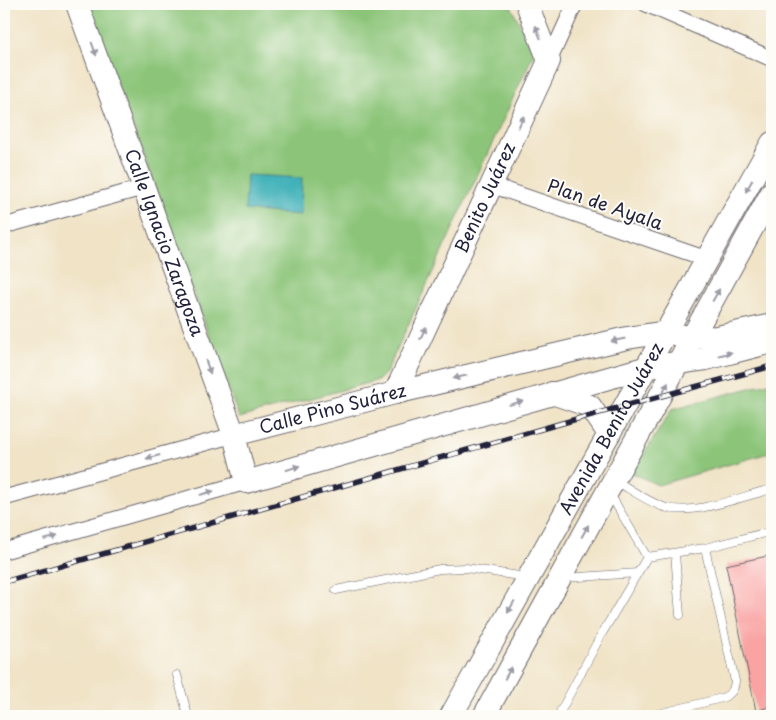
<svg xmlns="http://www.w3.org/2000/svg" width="776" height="720" viewBox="0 0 776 720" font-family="'Playpen Sans',sans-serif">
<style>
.green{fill:#8cc579;stroke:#57745a}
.water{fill:#41b1b9;stroke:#326a7a}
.building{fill:#f9a3a3}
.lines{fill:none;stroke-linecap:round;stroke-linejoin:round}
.lane-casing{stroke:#6a666c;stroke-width:9}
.street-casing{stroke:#6a666c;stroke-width:17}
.secondary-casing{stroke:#6a666c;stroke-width:24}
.lane{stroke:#fff;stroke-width:8}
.street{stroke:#fff;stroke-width:15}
.secondary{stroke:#fff;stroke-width:22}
.rail-casing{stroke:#22223b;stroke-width:5.5}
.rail{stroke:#fdfcf7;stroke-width:4;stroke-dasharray:11;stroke-linecap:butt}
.oneway{fill:#9c9ca7}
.labels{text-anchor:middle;stroke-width:4;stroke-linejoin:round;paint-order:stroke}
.street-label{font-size:18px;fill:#22223b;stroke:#fdfcf7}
</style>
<rect width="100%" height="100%" fill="#fdfcf7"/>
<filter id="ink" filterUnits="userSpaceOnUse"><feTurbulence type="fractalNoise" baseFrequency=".02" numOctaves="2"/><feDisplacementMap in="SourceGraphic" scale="10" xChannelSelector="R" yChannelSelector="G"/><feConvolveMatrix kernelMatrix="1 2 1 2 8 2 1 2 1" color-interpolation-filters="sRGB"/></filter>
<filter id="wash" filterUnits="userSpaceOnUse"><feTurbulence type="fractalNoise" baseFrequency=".0096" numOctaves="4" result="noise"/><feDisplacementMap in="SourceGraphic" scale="20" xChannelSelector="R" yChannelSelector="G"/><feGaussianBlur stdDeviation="1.12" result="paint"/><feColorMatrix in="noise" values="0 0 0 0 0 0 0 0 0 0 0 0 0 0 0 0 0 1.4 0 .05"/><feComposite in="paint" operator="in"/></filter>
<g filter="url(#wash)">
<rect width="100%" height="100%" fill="#f0e3c6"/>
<path class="green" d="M88,4H510L534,53L386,373L379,380L239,418Z
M772,382V452L658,485L632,473L672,409Z"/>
<path class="water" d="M247,175L302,178L301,215L245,210Z"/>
<g id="blocks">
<path class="building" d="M772,555V706L756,711L726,565Z"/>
</g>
</g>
<g filter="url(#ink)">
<use href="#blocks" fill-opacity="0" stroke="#6a666c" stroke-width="1"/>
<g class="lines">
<defs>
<path id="lane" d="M616,481C632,490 649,503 667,508C696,515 743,496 772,489
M675,554L680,615
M647,557L705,548
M564,578L638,573
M336,590L440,569L466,568L526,577
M177,675L188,716
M558,716L600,637L647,557L610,494
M650,716L722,698C731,694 734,691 735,681L705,548L772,531"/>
<path id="street" d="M646,4L772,59
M549,61L575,4
M491,185L707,259
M4,226L142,188
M4,498L234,435
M4,551L246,482"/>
<g id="secondary">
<path id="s1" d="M77,4L234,435L246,482L619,375L648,367L706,359L772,342"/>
<path id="s2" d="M395,393L549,61L527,4"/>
<path d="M552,393L590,406L609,434"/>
<path id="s3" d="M234,435L395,393L627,338L666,332L692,338L717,337L772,325"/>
<path id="s4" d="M451,716L772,143"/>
<path d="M484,716L772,192"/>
</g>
</defs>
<use href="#lane" class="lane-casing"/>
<use href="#street" class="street-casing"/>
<use href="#secondary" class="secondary-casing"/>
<use href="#lane" class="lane"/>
<use href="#street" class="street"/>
<use href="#secondary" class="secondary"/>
<defs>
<path id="rail" d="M4,582L573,420L772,366"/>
</defs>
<use href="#rail" class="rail-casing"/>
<use href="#rail" class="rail"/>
</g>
<defs><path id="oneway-solid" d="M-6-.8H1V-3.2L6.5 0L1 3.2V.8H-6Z" transform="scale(1.25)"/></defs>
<g class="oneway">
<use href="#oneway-solid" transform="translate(538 32) rotate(-111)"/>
<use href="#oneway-solid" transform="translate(94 49) rotate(70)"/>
<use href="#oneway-solid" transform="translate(521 122) rotate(-65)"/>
<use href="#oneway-solid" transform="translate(749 186) rotate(119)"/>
<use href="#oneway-solid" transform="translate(716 295) rotate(-61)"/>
<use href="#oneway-solid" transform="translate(423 333) rotate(-65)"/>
<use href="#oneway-solid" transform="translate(618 340) rotate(168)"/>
<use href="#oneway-solid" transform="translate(725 354) rotate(-14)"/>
<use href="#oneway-solid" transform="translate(208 367) rotate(70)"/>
<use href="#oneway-solid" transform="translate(460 377) rotate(166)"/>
<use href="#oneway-solid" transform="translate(665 389) rotate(-63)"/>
<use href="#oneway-solid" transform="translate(516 403) rotate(-16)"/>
<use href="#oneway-solid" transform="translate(153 457) rotate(165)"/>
<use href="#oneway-solid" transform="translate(293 468) rotate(-17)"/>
<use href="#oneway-solid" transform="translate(207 493) rotate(-16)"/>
<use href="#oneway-solid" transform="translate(585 531) rotate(-61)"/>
<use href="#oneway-solid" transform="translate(51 538) rotate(-16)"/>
<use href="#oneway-solid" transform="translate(511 607) rotate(119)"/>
<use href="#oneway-solid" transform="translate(508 673) rotate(-61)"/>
</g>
</g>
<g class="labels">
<g class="street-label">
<text dy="6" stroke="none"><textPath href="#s2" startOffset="215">Benito Juárez</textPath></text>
<text transform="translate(605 205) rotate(19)" y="6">Plan de Ayala</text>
<text dy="6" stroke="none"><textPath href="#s1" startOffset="254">Calle Ignacio Zaragoza</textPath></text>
<text dy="6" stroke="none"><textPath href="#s3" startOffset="102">Calle Pino Suárez</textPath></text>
<text dy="6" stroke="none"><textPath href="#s4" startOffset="329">Avenida Benito Juárez</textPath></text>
</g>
</g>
<rect width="776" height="720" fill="none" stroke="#fdfcf7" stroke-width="20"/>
</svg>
